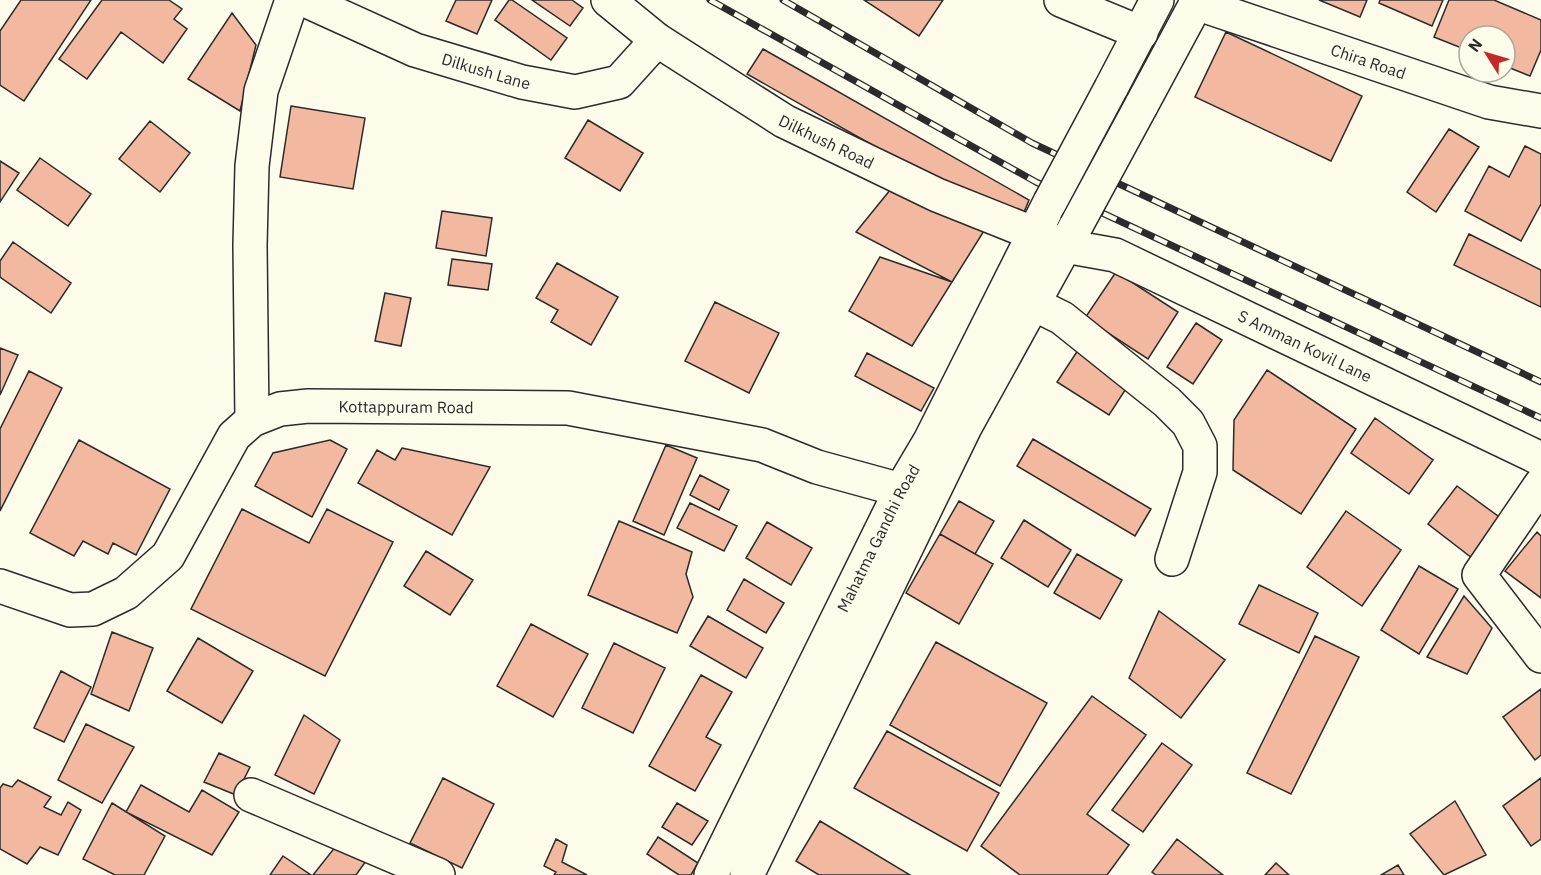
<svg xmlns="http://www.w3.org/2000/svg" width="1541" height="875" viewBox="0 0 1541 875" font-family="'IBM Plex Sans',sans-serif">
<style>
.building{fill:#f2b8a0;stroke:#2b2b2b;stroke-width:1.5}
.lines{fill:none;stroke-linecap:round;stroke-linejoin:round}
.minor-casing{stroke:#2b2b2b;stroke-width:36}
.tertiary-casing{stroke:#2b2b2b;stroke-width:36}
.secondary-casing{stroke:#2b2b2b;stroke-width:36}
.minor{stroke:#fdfbea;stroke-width:33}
.tertiary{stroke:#fdfbea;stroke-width:33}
.secondary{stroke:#fdfbea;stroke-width:33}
.rail-casing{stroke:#2b2b2b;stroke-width:7}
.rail{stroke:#fdfbea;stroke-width:4.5;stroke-dasharray:14;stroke-linecap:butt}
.secondary-bridge-casing{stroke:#2b2b2b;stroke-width:36;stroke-linecap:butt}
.secondary-bridge{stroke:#fdfbea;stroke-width:33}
.labels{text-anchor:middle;stroke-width:4.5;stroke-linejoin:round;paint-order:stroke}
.street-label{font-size:16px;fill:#2b2b2b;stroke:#fdfbea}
</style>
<rect width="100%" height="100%" fill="#fdfbea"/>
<path class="building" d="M21,0H91L24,101L0,85V31Z
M102,0H169L182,9L174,19L187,29L163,63L121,32L87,79L59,59Z
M456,0H492L477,34L446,21Z
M509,0H512L567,38L551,60L495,20Z
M532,0H572L583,8L570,26Z
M864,0H943L919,36Z
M1319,0H1367L1360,17Z
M1380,0H1443L1432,26L1379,3Z
M1449,0H1494L1541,20V50L1530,76L1505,66V36H1469V51L1434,37Z
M232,13L256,45L240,111L188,79Z
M1226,32L1362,96L1331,161L1195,97Z
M763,49L1029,200L1020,222L906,164L747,74Z
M291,106L365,118L353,189L280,177Z
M588,120L643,153L620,191L565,158Z
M150,121L190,153L160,192L119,159Z
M1449,129L1479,147L1436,212L1407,192Z
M1525,146L1541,154V204L1521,241L1465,211L1489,166L1509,177Z
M40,158L91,194L68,226L17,190Z
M0,161L19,173L0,202Z
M895,184L987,226L952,282L856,232Z
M442,211L492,218L486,256L436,248Z
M1469,234L1541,270V307L1454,265Z
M13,242L71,283L51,313L0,277V261Z
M880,257L952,282L912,346L849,311Z
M452,259L492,264L488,290L448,285Z
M557,263L618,297L591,345L551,322L558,310L536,298Z
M1116,272L1178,312L1148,359L1085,318Z
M385,293L411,298L401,346L375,341Z
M715,302L779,333L749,393L685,361Z
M1196,323L1222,340L1193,384L1167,367Z
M1080,347L1131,381L1109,415L1057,382Z
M0,348L18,355L0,395Z
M867,353L934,388L921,411L855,376Z
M1267,370L1356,429L1301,514L1233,470L1234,420Z
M29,371L62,388L0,511V429Z
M1375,418L1433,460L1409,494L1351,453Z
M1033,439L1151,509L1135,536L1017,466Z
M79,440L170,489L136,555L113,543L108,554L83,541L74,556L30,533Z
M330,440L347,449L312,517L255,486L273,453Z
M666,445L697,458L664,535L633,521Z
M402,448L490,467L452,535L358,483L377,450L395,460Z
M700,475L729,490L719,510L690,495Z
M1457,486L1502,519L1472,558L1428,524Z
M959,501L994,521L975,554L940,534Z
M690,503L737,526L724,551L677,528Z
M242,509L309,543L327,509L393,542L325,676L191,609Z
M1346,511L1401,550L1362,606L1307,567Z
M1024,520L1071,550L1048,587L1001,558Z
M619,521L692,552L686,574L693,597L677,633L588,595Z
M767,522L812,548L791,585L746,558Z
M1537,532L1541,536V598L1505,571Z
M940,534L993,564L959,624L906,593Z
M426,551L473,580L450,615L404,586Z
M1077,554L1122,580L1100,619L1054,593Z
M1419,566L1458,589L1419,654L1381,630Z
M744,579L784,603L766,633L727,610Z
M1259,585L1318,613L1299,653L1239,624Z
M1464,596L1492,628L1467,674L1427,657Z
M1159,611L1225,660L1181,718L1129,678Z
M708,616L763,648L746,678L690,646Z
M531,624L588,654L553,717L497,686Z
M112,632L153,648L129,711L91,694Z
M1315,636L1359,657L1291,794L1247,773Z
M198,638L253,671L222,723L167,691Z
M936,642L1047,703L1000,786L890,725Z
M614,643L665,668L633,733L582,708Z
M61,671L91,687L64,742L34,728Z
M701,675L732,692L706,737L721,745L695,791L649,766Z
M1541,689V755L1535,760L1503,717Z
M1092,696L1146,735L1087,814L1129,845L1107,875H1020L981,846Z
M304,715L340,740L314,794L275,775Z
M86,724L134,747L102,803L58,780Z
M887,731L999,793L967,851L854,788Z
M1162,743L1192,765L1143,832L1112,810Z
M219,753L250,767L236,795L204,782Z
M443,778L494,804L462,868L410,843Z
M1541,778V839L1531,846L1503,806Z
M18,780L51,797L44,807L61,815L68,802L81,810L58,855L40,847L27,864L0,849V788L3,784L12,787Z
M141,785L189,812L202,790L239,812L212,855L126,812Z
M1455,801L1486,855L1444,875L1410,834Z
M112,803L165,836L144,875H115L83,859Z
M677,803L708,821L692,845L662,827Z
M820,821L910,875H819L796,861Z
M658,837L698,863L691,875H679L647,854Z
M556,839L567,845L562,862L587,875H554L556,872L544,866Z
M1177,839L1223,875H1156L1152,872Z
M340,841L366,861L356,875H313Z
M283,856L311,875H270Z
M1276,863L1289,875H1265Z
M1398,865L1404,875H1381Z"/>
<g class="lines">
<defs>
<g id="minor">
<path id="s1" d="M305,0L415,50L522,82L575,92L619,82L657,40"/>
<path id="s2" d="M608,0L657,40L784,121L937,195L1065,246L1115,255L1541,459"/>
<path d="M1061,0L1141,33"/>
<path id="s3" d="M1196,3L1489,102L1541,111"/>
<path d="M1034,304L1062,318L1167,402L1188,423L1200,446V472L1172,559"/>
<path d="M252,420L250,245L252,166L261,91L292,0"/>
<path d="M1541,484L1479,575L1541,656"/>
<path d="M251,795L438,875"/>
</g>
<g id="tertiary">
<path id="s4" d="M0,586L70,610L93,609L126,593L168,556L234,436L252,420L280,409L308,406L568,408L762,445L817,467L901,490L926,500"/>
</g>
<g id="secondary">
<path d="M1111,88L1157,0"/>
<path d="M1141,106L1198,0"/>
<path id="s5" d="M711,875L901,490L930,441L1050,202"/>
<path d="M747,875L965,427L1076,226"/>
</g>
</defs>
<use href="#minor" class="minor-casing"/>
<use href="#tertiary" class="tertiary-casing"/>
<use href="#secondary" class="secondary-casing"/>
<use href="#minor" class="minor"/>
<use href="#tertiary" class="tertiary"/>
<use href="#secondary" class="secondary"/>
<defs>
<path id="rail" d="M710,0L1036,182L1541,418
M783,0L1032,143L1541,382"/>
</defs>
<use href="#rail" class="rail-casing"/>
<use href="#rail" class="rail"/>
<defs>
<path id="secondary-bridge" d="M1050,202L1111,88
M1076,226L1141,106"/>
</defs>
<use href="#secondary-bridge" class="secondary-bridge-casing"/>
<use href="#secondary-bridge" class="secondary-bridge"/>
</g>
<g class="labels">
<g class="street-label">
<text dy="6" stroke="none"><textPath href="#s3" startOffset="182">Chira Road</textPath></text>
<text dy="6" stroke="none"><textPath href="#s1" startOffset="195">Dilkush Lane</textPath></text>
<text dy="6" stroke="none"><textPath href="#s2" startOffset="261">Dilkhush Road</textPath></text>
<text dy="6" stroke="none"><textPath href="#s2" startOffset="783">S Amman Kovil Lane</textPath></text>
<text dy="6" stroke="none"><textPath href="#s4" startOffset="507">Kottappuram Road</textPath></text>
<text dy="6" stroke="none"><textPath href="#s5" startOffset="376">Mahatma Gandhi Road</textPath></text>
</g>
</g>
<g transform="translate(1487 54) rotate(307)"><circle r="28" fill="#fdfbea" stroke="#a9a89e" stroke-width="1.5"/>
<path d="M0-4.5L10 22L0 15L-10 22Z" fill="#c62828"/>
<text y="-9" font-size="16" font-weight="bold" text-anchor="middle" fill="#2b2b2b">N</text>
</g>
</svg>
